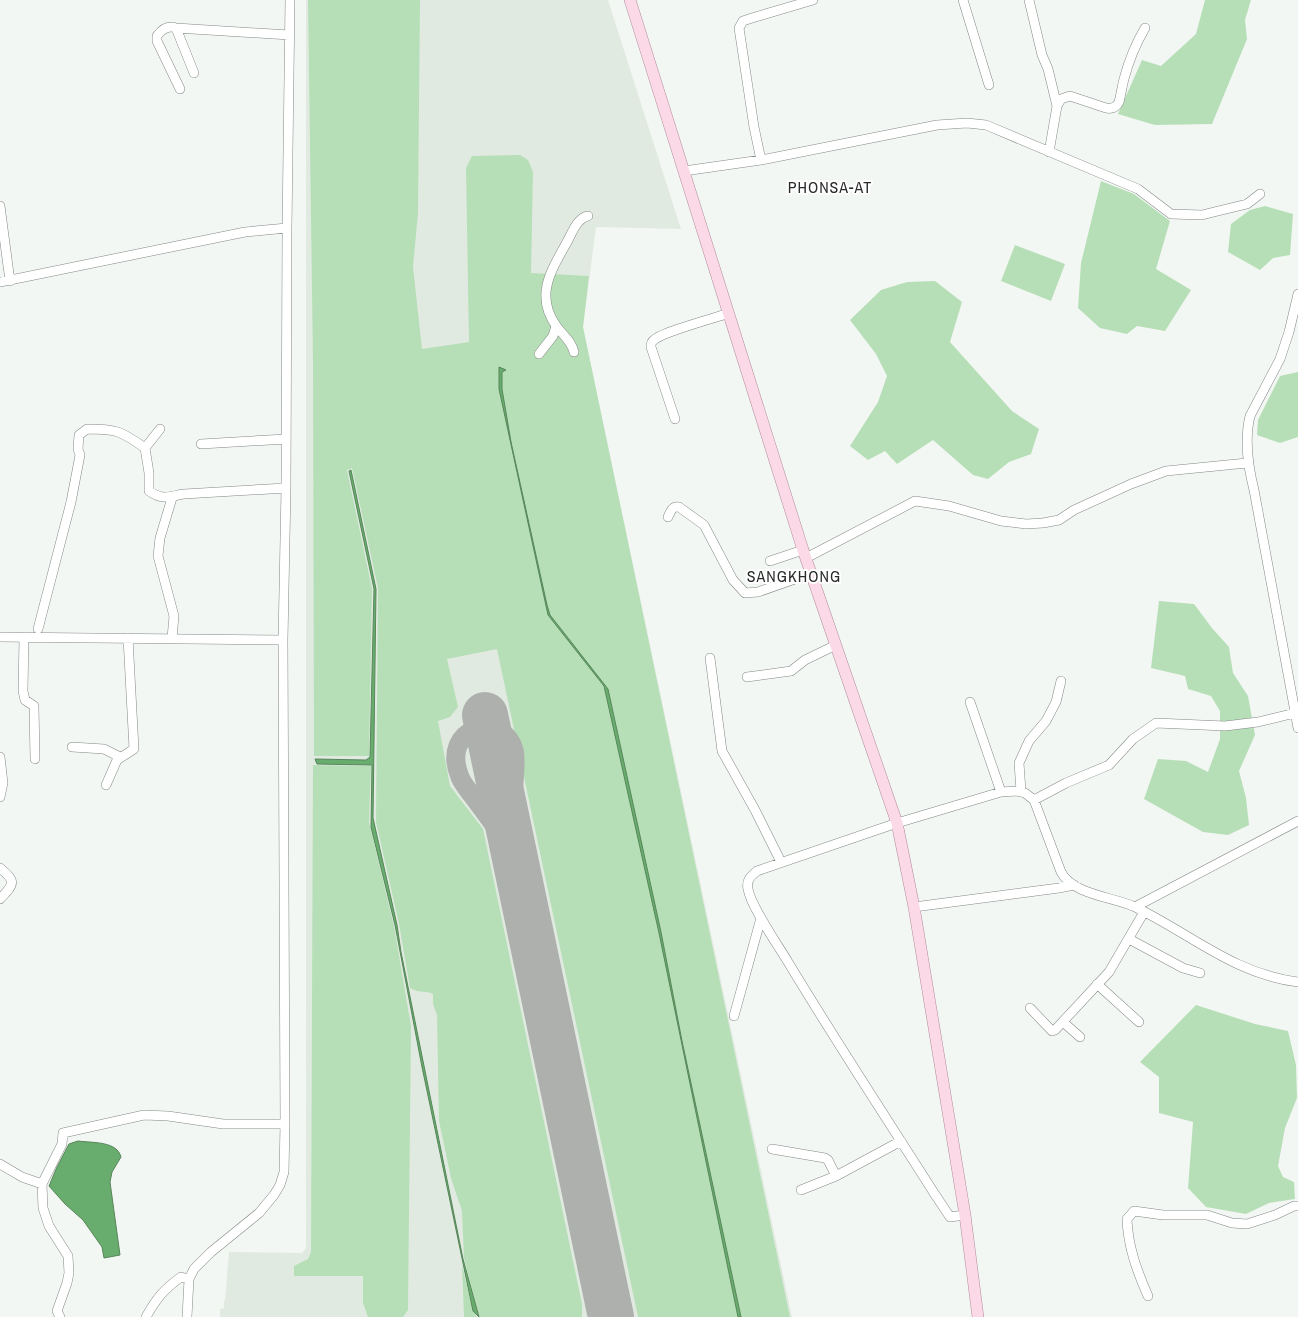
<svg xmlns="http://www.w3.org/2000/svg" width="1298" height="1317" viewBox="0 0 1298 1317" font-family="'Archivo Narrow',sans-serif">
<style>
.built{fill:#e1eae1}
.green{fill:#b6dfb7}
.water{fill:#69ad6e;stroke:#568659}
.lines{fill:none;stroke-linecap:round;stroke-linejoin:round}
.taxiway{stroke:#adb0ad;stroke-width:19}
.runway{stroke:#adb0ad;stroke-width:46}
.minor-casing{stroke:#848884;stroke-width:10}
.major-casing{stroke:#b08b9a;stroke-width:12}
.minor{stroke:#fff;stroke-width:9}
.major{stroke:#fbd9e7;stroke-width:11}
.labels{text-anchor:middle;stroke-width:4;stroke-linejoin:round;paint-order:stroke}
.quarter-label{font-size:16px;letter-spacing:1px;fill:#292b29;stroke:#fff}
</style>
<rect width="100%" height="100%" fill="#f3f7f3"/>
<path class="built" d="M306,0H608L681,229L596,227L583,327L792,1317H220V1309L224,1308V1301L225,1300L229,1252L302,1253L306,1248Z"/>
<path class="green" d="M308,0H420L418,213L413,267L422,349L469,342L466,168L472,156L520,155L528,160L533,172L531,273L589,276L583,327L790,1317H741L682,1041L661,932L608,689L550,615L547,605L511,442L502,388V372L505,370L499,368V389L548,615L604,686L659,933L738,1317H638L497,649L447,659L458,707L450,717L438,721L450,786L483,829L582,1304V1317H479L464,1258L462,1211L451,1178L439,1121L437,1015L433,1004V994C426,990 420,994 410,988L399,924L376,822L378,588L352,468L347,470L372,589L369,756H314L313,362Z
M1205,0H1251L1245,20L1247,39L1212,124L1155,125L1118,114L1142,60L1161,66L1196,34Z
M1101,181L1134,194L1170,221L1156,269L1191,290L1165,331L1137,326L1127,334L1100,328L1078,308L1081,263Z
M1265,206L1293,214L1290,255L1273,258L1260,270L1228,252L1231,224L1250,210Z
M1015,245L1065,264L1051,301L1001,281Z
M935,281L962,302L950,342L1012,411L1039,429L1031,454L1009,462L988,479L973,475L933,440L897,464L885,451L868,460L850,446L878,402L887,376L876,354L850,320L881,290L907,282Z
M1298,372V437L1280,443L1257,435L1258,420L1280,376Z
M1159,601L1194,604L1212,628L1229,647L1233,673L1248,696L1255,735L1239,771L1246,798L1249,825L1228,835L1203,832L1144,799L1158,759L1186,761L1208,772L1220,739V711L1211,696L1188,689L1185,676L1151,668Z
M313,765L371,766L369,822L394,926L411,1026L408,1310L403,1317H368L363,1303V1276H294V1266L308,1259L311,1252Z
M1196,1005L1255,1024L1288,1031L1296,1065L1297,1098L1285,1128L1278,1166L1283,1177L1294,1182L1295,1199L1269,1203L1246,1214L1206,1207L1188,1188L1193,1122L1159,1113V1077L1140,1062Z
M462,1265L473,1311L477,1317H464Z"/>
<path class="water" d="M499,367L506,370L502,372V389L511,442L547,605L550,615L608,689L661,932L682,1041L741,1317H738L659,933L604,686L548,615L499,389Z
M351,470L376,589L373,818L397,925L401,952L463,1259L479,1317L473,1311L463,1263L422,1067L395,925L371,827L372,765L317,764L315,759L366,760L370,757L374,589L349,471Z
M78,1141C93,1143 117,1141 121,1157L112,1172L110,1182L120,1255L104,1258L102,1247L83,1220L65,1204L49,1186L57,1167L69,1144Z"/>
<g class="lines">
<path class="taxiway" d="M509,826C511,811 518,762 514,750C503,710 439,726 460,777C463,785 470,792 475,799C487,815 498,830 509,846L516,858L518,869"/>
<path class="runway" d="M485,715L611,1317"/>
<defs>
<path id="minor" d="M963,0L989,85
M1029,0L1042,55L1048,69L1057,106L1049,152
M176,28L194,73
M180,89L157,41V36C162,29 168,25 176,28L289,35
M1057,106L1061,99L1070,96L1106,108C1111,109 1116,108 1119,102C1121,95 1122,86 1124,79C1129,60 1135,45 1145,28
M761,160L754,127L739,28L743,21L752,18L813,0
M684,171L761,160L937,125L967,123L986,125L1138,189L1171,214L1202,215L1218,211L1247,204L1260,194
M0,206L10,281
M0,282L245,232L287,228
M1298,294L1289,332L1280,359L1250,416C1244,441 1248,466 1254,490L1298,728
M574,352C572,342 563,335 557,327C534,296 551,271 567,242C572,233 577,218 588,216
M539,354L553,336L556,326
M675,419L651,347C651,344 651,342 654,340C662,332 715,318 729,313
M201,444L286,439
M145,448L160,429
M668,517C671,511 672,506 679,507L704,525L733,580L745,593L758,592L812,573
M806,558L915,501L949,506L1001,521L1026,524L1043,523L1059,520L1074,510L1131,484L1166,471L1247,463
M770,561L803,550
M38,629L71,502L80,455L78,449L79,435L87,429C117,429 121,431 145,448L149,473V491C163,501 170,496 184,494L286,488
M0,637L283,640
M24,637L23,691L25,700L34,706L35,759
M172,638L174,616L158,556L160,538L172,498
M710,658L722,751L755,810L781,862
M747,677L791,671L805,660L836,645
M970,702L1001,792
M72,747L104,749L120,757
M0,757L3,783L0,797
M106,785L117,760L134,749L128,638
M1021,791L1019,763L1029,741L1046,721L1056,702L1061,681
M1034,800L1066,783L1109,765L1133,739L1156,723L1225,726L1258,722L1295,713
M0,868C17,882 14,884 0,899
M914,907L1059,888L1074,885
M1135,907L1298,821
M1129,939L1183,968L1200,973
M1097,984L1139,1022
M1030,1008L1052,1031L1055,1030L1109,972L1144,912
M734,1016L761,918
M1063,1022L1080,1037
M772,1149L825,1158L828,1160L836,1176
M0,1164L22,1177L42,1184
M801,1190L836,1176L901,1141
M965,1215L950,1217L934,1193C885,1116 835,1040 788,962C778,945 751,907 748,889C746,880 751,876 757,871L897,823L1001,792L1017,791L1025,793L1034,800L1061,872C1073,895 1114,897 1135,907C1191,934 1234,974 1298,982
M1148,1296C1137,1271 1128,1247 1127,1219L1134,1211L1163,1215H1207L1232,1223L1247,1224L1275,1215L1294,1206H1298
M60,1317L57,1311L67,1283L69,1273L68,1256L49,1226L43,1208L42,1184L62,1144L63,1133L144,1115L168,1116L223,1124H285
M146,1317C156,1299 164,1289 181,1277L189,1279
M187,1317L189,1279L194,1269L211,1252L259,1213L274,1195L280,1185L284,1172L285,1124L283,640L286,488L287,228L290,0"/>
<path id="major" d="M630,0L803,550L897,823L914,907L952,1136L965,1215L978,1317"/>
</defs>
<use href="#minor" class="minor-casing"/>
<use href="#major" class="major-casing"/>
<use href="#minor" class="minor"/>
<use href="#major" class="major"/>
</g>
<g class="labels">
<g class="quarter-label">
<text x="830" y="193">PHONSA-AT</text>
<text x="794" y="582">SANGKHONG</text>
</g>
</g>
</svg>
